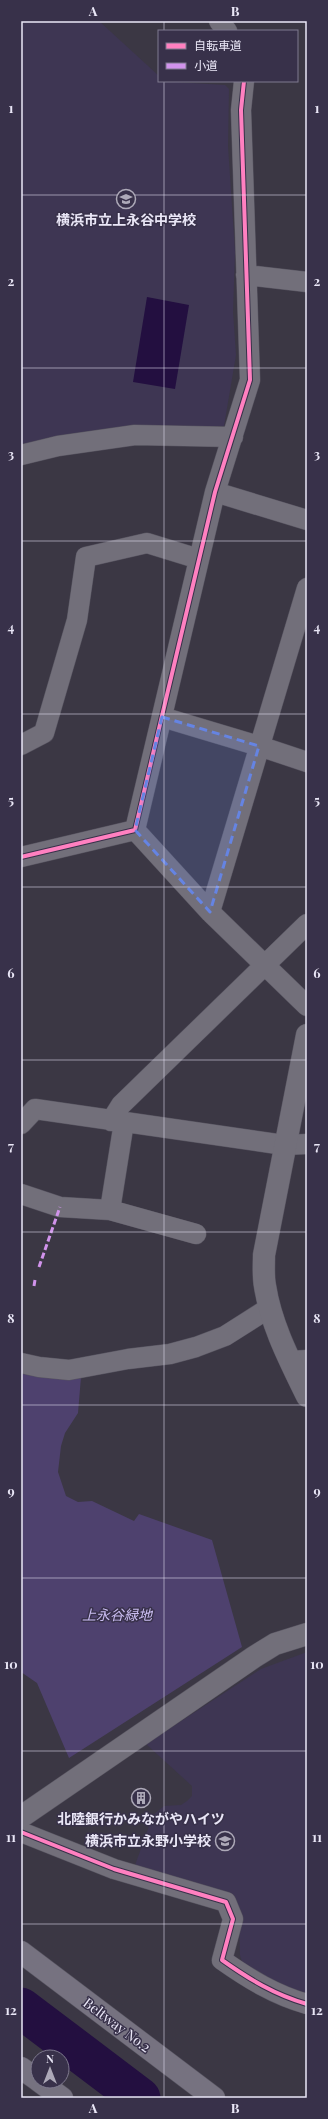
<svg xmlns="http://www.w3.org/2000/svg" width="328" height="2119" viewBox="0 0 328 2119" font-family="'Playfair Display','Noto Sans JP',serif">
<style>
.built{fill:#3e3653}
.green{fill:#4e416e}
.water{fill:#230f40}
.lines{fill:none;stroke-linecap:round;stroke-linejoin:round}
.river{stroke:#230f40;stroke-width:41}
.minor-casing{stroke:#575460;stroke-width:21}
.tertiary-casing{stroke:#575460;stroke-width:23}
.primary-casing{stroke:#575460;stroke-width:23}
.minor{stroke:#726f7a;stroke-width:20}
.tertiary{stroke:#726f7a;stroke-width:22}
.primary{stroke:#767280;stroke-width:22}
.quiet{stroke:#d193ec;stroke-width:3;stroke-dasharray:6 3;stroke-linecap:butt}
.cycleway-casing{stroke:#38314a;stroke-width:6}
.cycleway{stroke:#ff80c0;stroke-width:4}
.marked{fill:#6584e3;fill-opacity:0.2;stroke:#6584e3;stroke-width:3;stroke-dasharray:8 5;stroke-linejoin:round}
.grid{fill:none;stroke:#eae7f7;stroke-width:1;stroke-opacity:0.55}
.labels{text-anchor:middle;stroke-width:3;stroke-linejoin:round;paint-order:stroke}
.poi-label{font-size:14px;font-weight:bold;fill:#eae7f7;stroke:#38314a}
.park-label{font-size:14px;font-style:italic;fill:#cabdf1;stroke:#38314a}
.street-label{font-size:14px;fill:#eae7f7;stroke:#38314a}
.neatline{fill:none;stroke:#eae7f7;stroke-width:1.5}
.grid-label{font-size:13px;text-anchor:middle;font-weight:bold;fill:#eae7f7}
</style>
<rect width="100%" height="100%" fill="#3b3744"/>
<path class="built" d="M21,21H99L159,76V81L225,85L229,89L228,146L235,252L233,312L236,355L224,426L119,427L31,442L21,446Z
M307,1652V1996L243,1966L240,1955L239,1915L134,1868L153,1815L164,1806L181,1805L187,1801L192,1796V1786L146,1744L261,1669Z"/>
<path class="green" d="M21,1369L81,1377L78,1413L65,1433L61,1446L58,1472L66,1496L78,1502L92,1501L134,1521L139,1514L212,1540L242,1647L69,1758L37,1683L21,1672Z"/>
<path class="water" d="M147,297L189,305L175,389L133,382Z"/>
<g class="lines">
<path class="river" d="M21,2008L140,2098"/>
<defs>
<path id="minor" d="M219,21L227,31
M246,275L307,282
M21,455L58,446L135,435L233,437
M215,492L307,520
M162,717L259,746L307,762
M21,745L44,733L77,620L86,557L147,543L199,559
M135,830L210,912L307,1006
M21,857L135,830L215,492L250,380L241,110L244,81
M210,912L307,588
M111,1121L121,1105L307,924
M21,1124L35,1109L284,1145L307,1144
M21,1194L60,1207L110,1210L196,1234
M110,1210L124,1122
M290,1361L307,1360
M21,1363L39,1367L69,1370L128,1359L170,1354L196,1347L225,1336L269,1308
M21,1832L114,1869L226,1902L233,1919L222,1960C249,1979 275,1995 307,2004"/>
<path id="tertiary" d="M307,1035L264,1255C264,1265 263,1276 265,1286C271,1325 290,1361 307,1396
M21,1817L254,1657L275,1644L307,1634"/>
<path id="primary" d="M21,1952L214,2098
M21,2068L38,2080
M39,2081L62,2098"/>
</defs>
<use href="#minor" class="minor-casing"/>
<use href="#tertiary" class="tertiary-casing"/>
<use href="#primary" class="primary-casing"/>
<use href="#minor" class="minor"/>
<use href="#tertiary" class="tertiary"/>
<use href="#primary" class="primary"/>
<path class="quiet" d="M39,1267L60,1207
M34,1286L35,1280"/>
<defs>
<path id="cycleway" d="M21,857L135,830L215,492L250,380L241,110L244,81
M21,1832L114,1869L226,1902L233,1919L222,1960C249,1979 275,1995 307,2004"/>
</defs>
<use href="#cycleway" class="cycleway-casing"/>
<use href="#cycleway" class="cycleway"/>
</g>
<path class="marked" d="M162,717L259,746L210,912L135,830Z"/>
<path class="grid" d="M164,21V31M164,81V2098M21,195H307M21,368H307M21,541H307M21,714H307M21,887H307M21,1060H307M21,1232H307M21,1405H307M21,1578H307M21,1751H307M21,1924H307"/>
<defs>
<symbol id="school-ring" viewBox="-11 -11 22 22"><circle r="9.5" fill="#38314a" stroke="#ada9b8" stroke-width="1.5"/><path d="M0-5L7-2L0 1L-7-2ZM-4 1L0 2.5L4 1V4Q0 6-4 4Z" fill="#ada9b8"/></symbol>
<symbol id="building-ring" viewBox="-11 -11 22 22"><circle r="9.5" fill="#38314a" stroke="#ada9b8" stroke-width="1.5"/><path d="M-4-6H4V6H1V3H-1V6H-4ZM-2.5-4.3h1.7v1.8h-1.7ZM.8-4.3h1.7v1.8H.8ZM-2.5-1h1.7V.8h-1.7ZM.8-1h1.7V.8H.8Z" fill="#ada9b8"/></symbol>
</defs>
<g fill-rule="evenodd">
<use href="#school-ring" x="115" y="188" width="22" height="22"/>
<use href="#building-ring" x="130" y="1787" width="22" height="22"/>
<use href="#school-ring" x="214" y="1830" width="22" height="22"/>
</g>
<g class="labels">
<g class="poi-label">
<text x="126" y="225">横浜市立上永谷中学校</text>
<text x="141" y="1824">北陸銀行かみながやハイツ</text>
<text x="211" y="1846" text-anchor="end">横浜市立永野小学校</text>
</g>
<g class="park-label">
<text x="117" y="1620">上永谷緑地</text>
</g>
<g class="street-label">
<text transform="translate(117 2025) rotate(37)" y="5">Beltway No.2</text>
</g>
</g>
<rect width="328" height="2119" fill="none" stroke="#38314a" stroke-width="44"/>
<rect x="158" y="30" width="140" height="52" fill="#38314a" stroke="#7f7a8f"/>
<rect x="166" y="43" width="20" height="6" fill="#ff80c0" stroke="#7f7a8f"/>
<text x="194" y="50" font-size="12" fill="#eae7f7">自転車道</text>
<rect x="166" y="63" width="20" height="6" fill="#d193ec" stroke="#7f7a8f"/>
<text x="194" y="70" font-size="12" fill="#eae7f7">小道</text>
<g transform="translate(50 2069)"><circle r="19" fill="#38314a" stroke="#7f7a8f"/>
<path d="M0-3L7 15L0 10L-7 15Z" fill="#ada9b8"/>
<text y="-6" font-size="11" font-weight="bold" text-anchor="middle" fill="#eae7f7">N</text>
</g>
<rect x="22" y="22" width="284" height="2075" class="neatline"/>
<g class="grid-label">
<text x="93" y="16">A</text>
<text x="235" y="16">B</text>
<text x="11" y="113">1</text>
<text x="317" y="113">1</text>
<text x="11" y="286">2</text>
<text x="317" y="286">2</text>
<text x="11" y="459">3</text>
<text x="317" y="459">3</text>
<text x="11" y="632">4</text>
<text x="317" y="632">4</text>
<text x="11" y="805">5</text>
<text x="317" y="805">5</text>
<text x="11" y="978">6</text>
<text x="317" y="978">6</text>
<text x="11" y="1151">7</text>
<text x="317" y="1151">7</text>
<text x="11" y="1323">8</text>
<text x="317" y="1323">8</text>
<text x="11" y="1496">9</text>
<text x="317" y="1496">9</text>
<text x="11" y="1669">10</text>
<text x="317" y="1669">10</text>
<text x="11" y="1842">11</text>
<text x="317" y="1842">11</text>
<text x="11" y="2015">12</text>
<text x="317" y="2015">12</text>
<text x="93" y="2113">A</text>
<text x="235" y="2113">B</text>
</g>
</svg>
